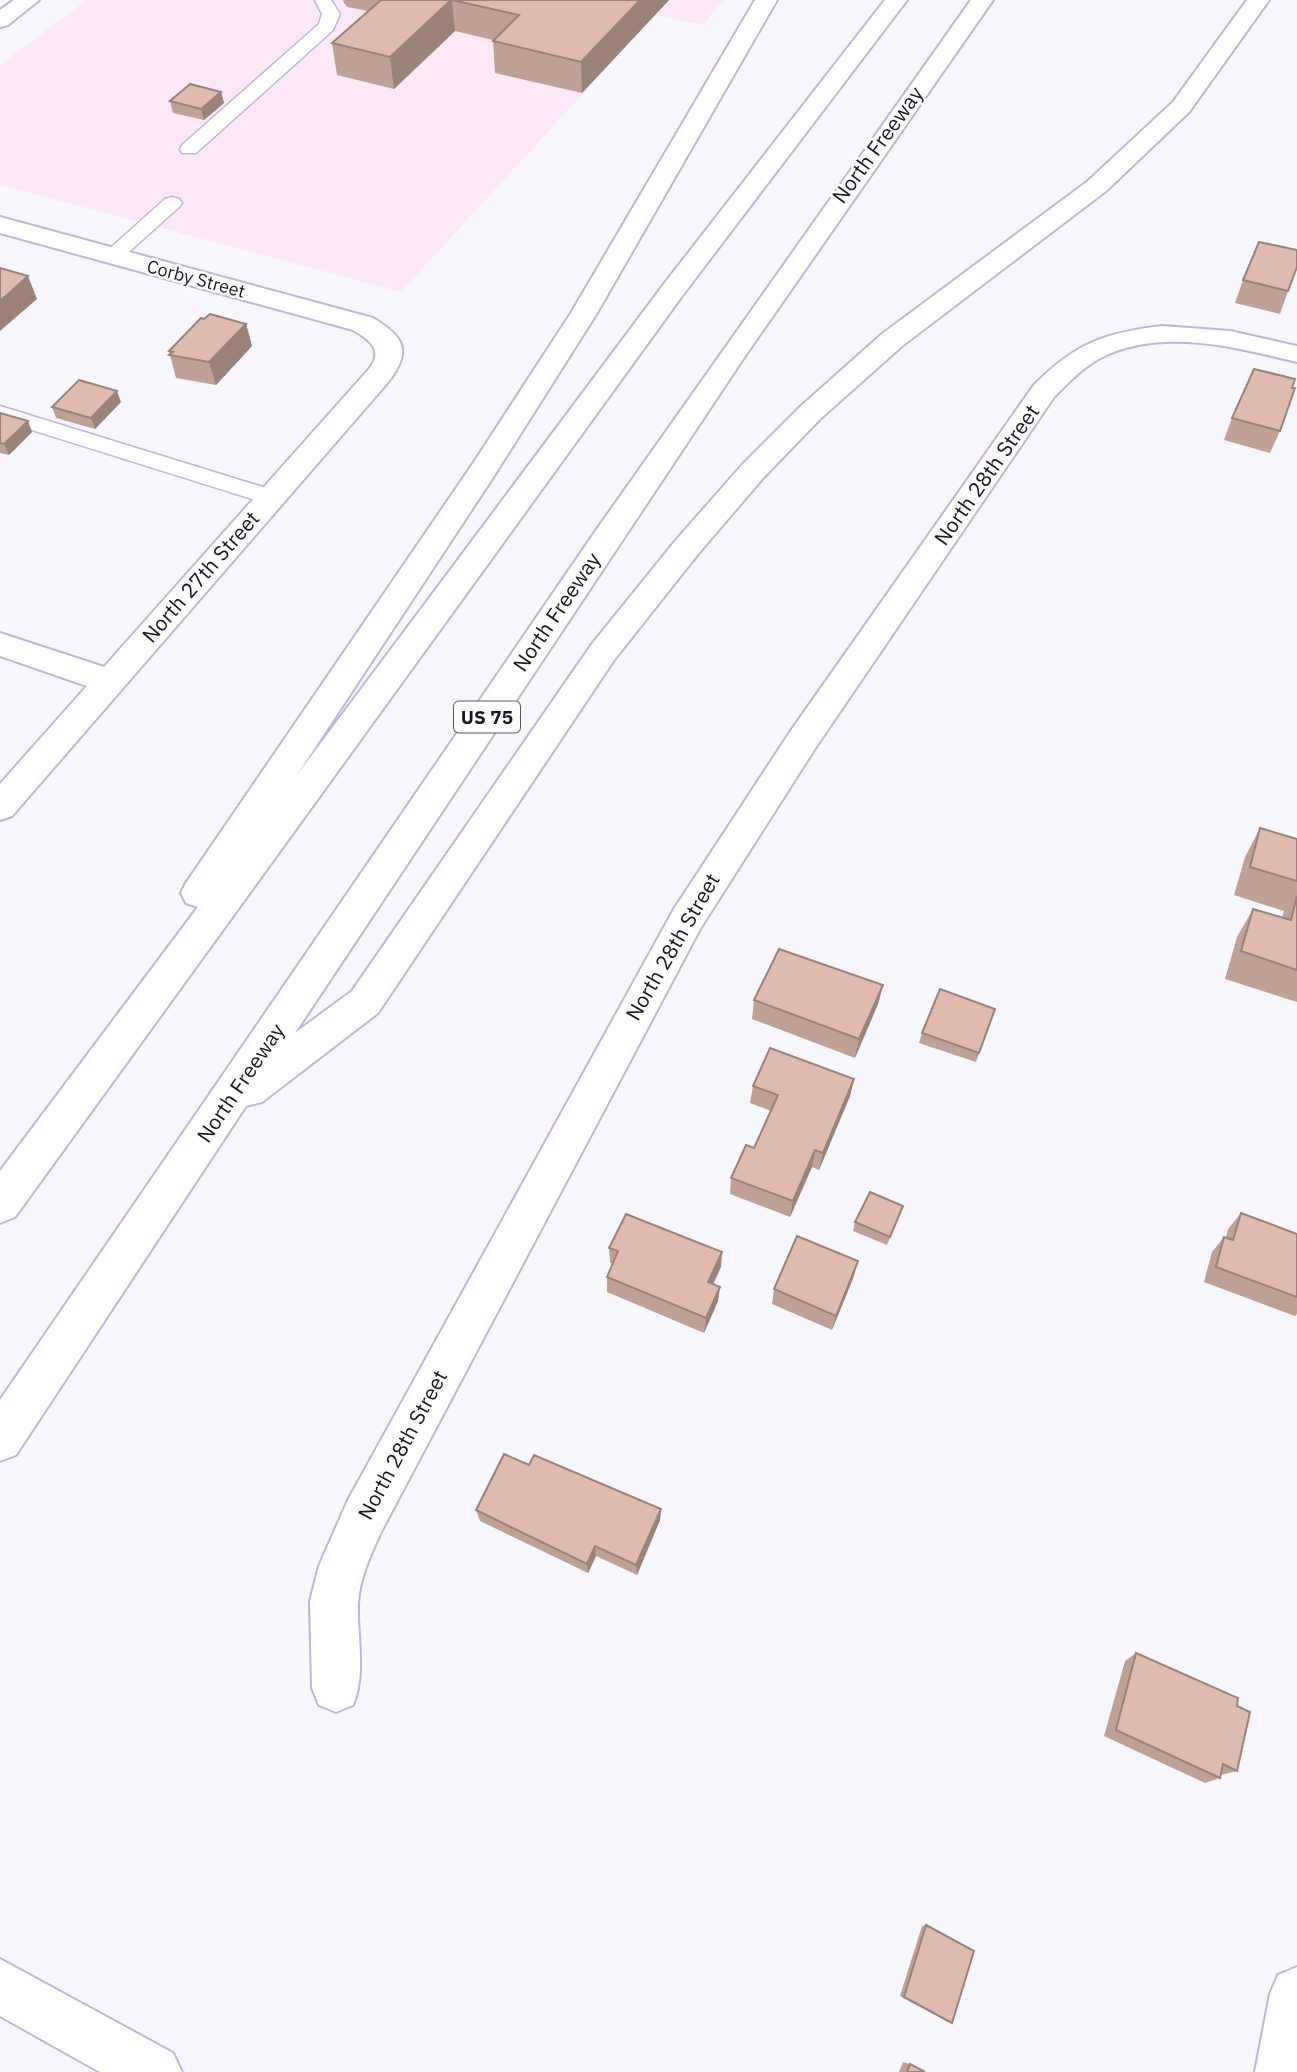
<svg xmlns="http://www.w3.org/2000/svg" width="1297" height="2072" viewBox="0 0 1297 2072" font-family="'IBM Plex Sans',sans-serif">
<style>
.industrial{fill:#fce8f7}
.lines{fill:none;stroke-linecap:round;stroke-linejoin:round}
.service-casing{stroke:#c0b7d6;stroke-width:3}
.minor-casing{stroke:#c0b7d6;stroke-width:4}
.tertiary-casing{stroke:#c0b7d6;stroke-width:4}
.motorway-casing{stroke:#c0b7d6;stroke-width:4}
.service{fill:#fff;fill-rule:evenodd}
.minor{fill:#fff;fill-rule:evenodd}
.tertiary{fill:#fff;fill-rule:evenodd}
.motorway{fill:#fff;fill-rule:evenodd}
.wall{fill:#bfa196}
.shaded-wall{fill:#9b837a}
.building{fill:#debbae;stroke:#9b837a;stroke-width:2}
.labels{text-anchor:middle;stroke-width:5;stroke-linejoin:round;paint-order:stroke}
.far-street-label{font-size:18px;fill:#191621;stroke:#fff}
.shield{fill:#fff;stroke:#5e5c64;stroke-width:2}
.shield-label{font-size:19px;font-weight:bold;fill:#191621}
.street-label{font-size:21px;fill:#191621;stroke:#fff}
</style>
<rect width="100%" height="100%" fill="#f9f7fe"/>
<path class="industrial" d="M87,0H723L703,25L655,15L401,292L0,185V65Z"/>
<g class="lines">
<defs>
<path id="service" d="M315,0H331L340,14L333,30L196,153H182L180,149L182,145L319,24L322,14Z
M172,197L179,199L182,203L179,207L120,260H106L103,256L106,252L165,199Z
M0,406L279,492L283,497L279,502L271,505L0,420Z"/>
<path id="minor" d="M14,0H39L8,25L0,27V10Z
M0,217L373,318C404,337 412,350 389,381L12,816L0,820V784L87,686L0,656V633L104,667L369,369C384,350 370,340 353,330L0,233Z
M1162,326L1230,331L1297,346V362C1238,348 1168,329 1109,354C1087,363 1071,380 1054,397L814,750L700,929L381,1532C371,1554 359,1579 358,1604C357,1638 366,1674 353,1705L336,1712L319,1705L312,1688L310,1601L319,1566L348,1500L674,909L790,732L1034,385C1076,343 1104,333 1162,326Z
M1297,1967V2072H1255L1270,1994L1278,1975Z"/>
<path id="tertiary" d="M0,1959L173,2053L182,2072H100L0,2016Z"/>
<path id="motorway" d="M755,0H777L597,313L492,479L297,775L664,284L885,0H907L682,296L15,1217L0,1223V1171L198,907L186,903L181,893L186,883L472,465L571,313Z
M971,0H993L743,359L295,1033L352,991L592,644L676,540L743,464L800,407L882,334L1088,181L1173,102L1247,0H1269L1189,112L1106,191L902,346L820,419L763,478L698,554L614,660L378,1013L262,1102L246,1106L16,1455L0,1461V1400L597,529Z"/>
</defs>
<use href="#service" class="service-casing"/>
<use href="#minor" class="minor-casing"/>
<use href="#tertiary" class="tertiary-casing"/>
<use href="#motorway" class="motorway-casing"/>
<use href="#service" class="service"/>
<use href="#minor" class="minor"/>
<use href="#tertiary" class="tertiary"/>
<use href="#motorway" class="motorway"/>
</g>
<path class="wall" d="M343,0H669L582,93L495,73L493,40L455,31L394,89L337,75L332,43L368,11L347,7L344,3Z
M221,92L224,103L204,120L173,113L170,101Z
M1243,280L1288,291L1280,314L1235,303Z
M246,324L252,346L216,385L176,378L169,351Z
M121,402L95,429L56,418L52,407Z
M0,413L28,421L32,432L9,455L0,453Z
M1232,418L1280,431L1270,453L1224,440Z
M1260,828L1297,839V1002L1225,979L1237,937L1253,909L1282,918L1284,911L1234,895L1245,857Z
M883,985L878,1004L855,1058L752,1019L754,1000Z
M995,1009L976,1062L919,1043L922,1033Z
M854,1079L850,1096L819,1170L812,1167L790,1217L730,1194L731,1178L754,1148L771,1111L750,1103L753,1086Z
M903,1206L887,1245L853,1231L855,1222Z
M1241,1213L1297,1234V1314L1295,1316L1204,1282L1212,1252L1224,1237L1226,1238L1228,1229Z
M609,1248L721,1267L713,1284L718,1301L704,1333L607,1292V1277L613,1264L610,1263Z
M854,1276L832,1330L772,1304L774,1289Z
M529,1465L661,1509L660,1520L637,1575L596,1556L588,1573L480,1521L476,1510Z
M1136,1653L1237,1706V1771L1221,1775L1220,1778L1205,1783L1104,1736L1125,1661Z
M926,1925L952,2023L948,2022L900,1996L922,1926Z
M903,2062L910,2064L925,2072H899Z"/>
<path class="shaded-wall" d="M452,0L455,31L394,89L390,57Z
M640,0H669L582,93L581,62Z
M221,92L224,103L204,120L201,109Z
M28,276L37,299L0,331V301Z
M246,324L252,346L216,385L209,362Z
M117,391L121,402L95,429L91,418Z
M28,421L32,432L9,455L4,444Z
M883,985L878,1004L855,1058L859,1039Z
M854,1079L850,1096L819,1170L823,1153Z
M815,1150L812,1167L790,1217L793,1201Z
M722,1252L721,1267L707,1297L708,1282Z
M858,1261L854,1276L832,1330L836,1316Z
M720,1287L718,1301L704,1333L706,1318Z
M661,1509L660,1520L637,1575L636,1565Z
M595,1546L596,1556L588,1573L587,1564Z"/>
<path class="building" d="M381,0H451L390,57L332,43Z
M452,0H640L581,62L493,41L519,15Z
M190,84L221,92L201,109L170,101Z
M1259,242L1297,250V267L1288,291L1243,280Z
M0,268L28,276L0,301Z
M210,314L246,324L209,362L169,355L173,352L169,351L201,318L204,319Z
M1254,369L1295,379L1292,388H1295L1280,431L1232,418Z
M79,380L117,391L91,418L52,407Z
M0,413L28,421L4,444L0,443Z
M1260,828L1297,839V881L1250,867Z
M1297,896V970L1241,951L1253,909L1291,920Z
M779,949L883,985L859,1039L754,1000Z
M940,989L995,1009L979,1053L922,1033Z
M770,1048L854,1079L823,1153L815,1150L793,1201L731,1178L746,1145L754,1148L778,1095L753,1086Z
M870,1192L903,1206L890,1237L855,1222Z
M1241,1213L1297,1234V1297L1216,1267L1224,1237L1233,1240Z
M626,1214L722,1252L708,1282L720,1287L706,1318L607,1277L618,1251L609,1248Z
M797,1236L858,1261L836,1316L774,1289Z
M504,1454L529,1465L534,1455L661,1509L636,1565L595,1546L587,1564L476,1510Z
M1136,1653L1238,1698L1237,1706L1250,1712L1237,1771L1223,1764L1220,1778L1116,1730Z
M926,1925L974,1951L952,2023L904,1997Z
M910,2064L925,2072H907Z"/>
<g class="labels">
<g class="far-street-label">
<text transform="translate(196 279) rotate(15)" y="6">Corby Street</text>
</g>
<rect class="shield" x="454" y="701.5" width="66" height="31" rx="5"/>
<g class="shield-label">
<text x="487" y="724">US 75</text>
</g>
<g class="street-label">
<text transform="translate(878 145) rotate(-54)" y="7">North Freeway</text>
<text transform="translate(987 475) rotate(-55)" y="7">North 28th Street</text>
<text transform="translate(201 577) rotate(-49)" y="7">North 27th Street</text>
<text transform="translate(557 612) rotate(-56)" y="7">North Freeway</text>
<text transform="translate(673 947) rotate(-60)" y="7">North 28th Street</text>
<text transform="translate(241 1083) rotate(-56)" y="7">North Freeway</text>
<text transform="translate(403 1445) rotate(-62)" y="7">North 28th Street</text>
</g>
</g>
</svg>
